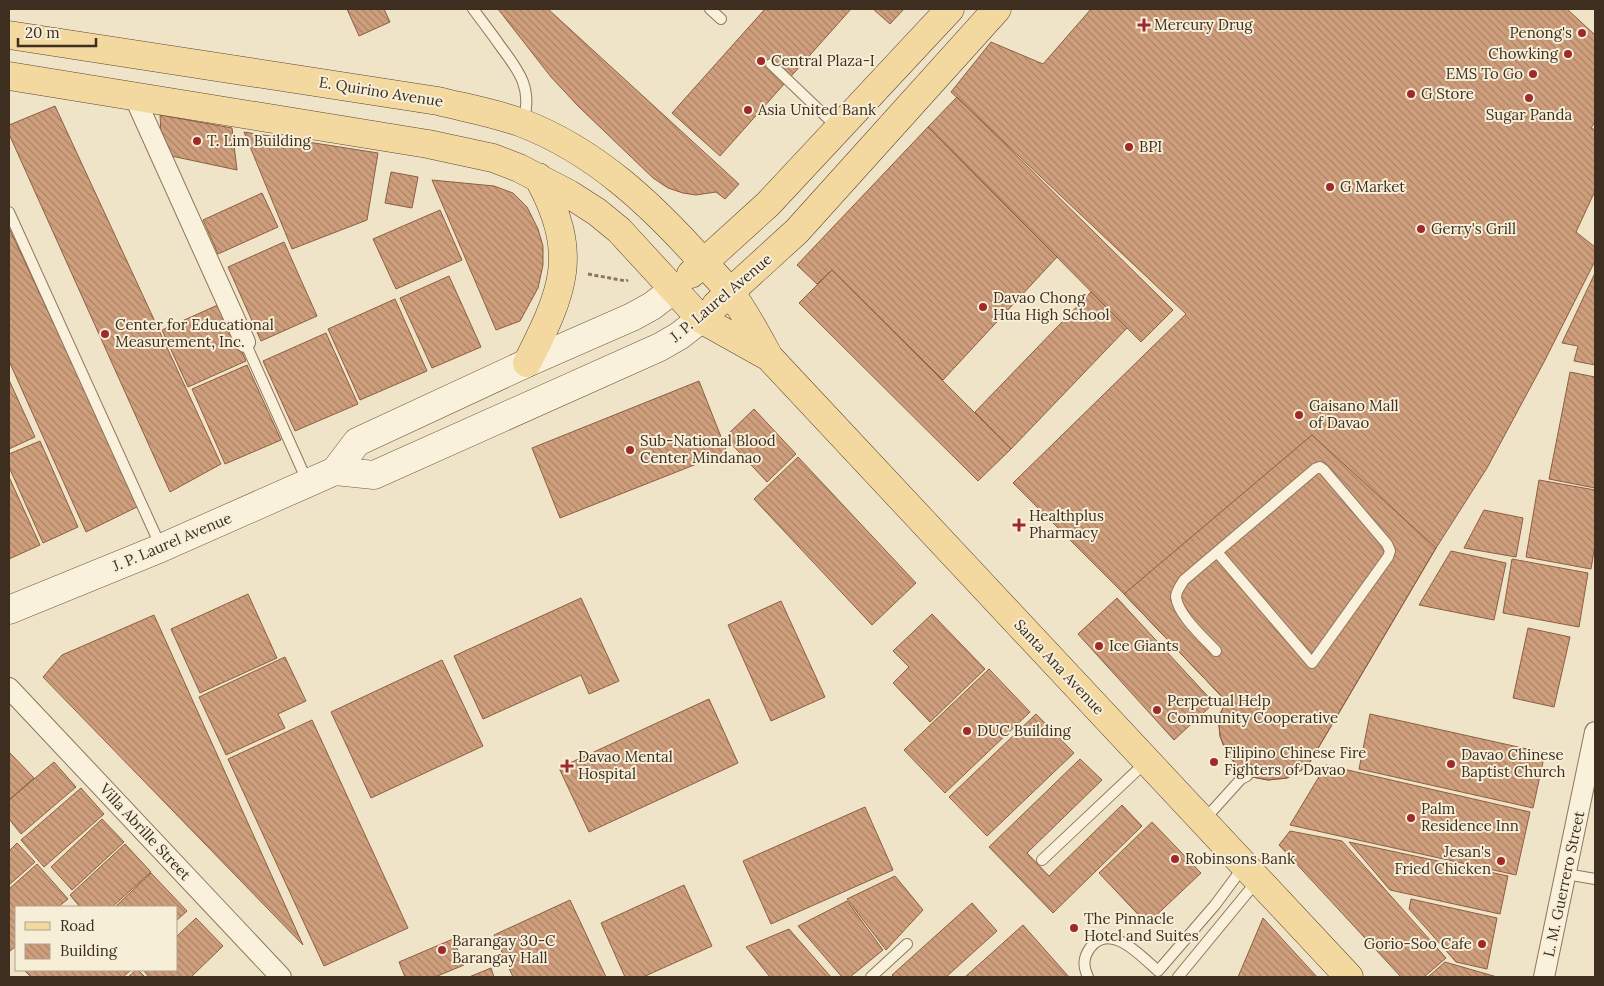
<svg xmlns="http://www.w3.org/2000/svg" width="1604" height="986" viewBox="0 0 1604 986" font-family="Lora,serif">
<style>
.building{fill:url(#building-back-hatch);stroke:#8d5f41}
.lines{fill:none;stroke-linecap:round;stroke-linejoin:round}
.service-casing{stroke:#8d765c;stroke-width:12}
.minor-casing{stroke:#8d765c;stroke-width:22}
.secondary-casing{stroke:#6f573f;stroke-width:29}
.primary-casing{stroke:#5b4430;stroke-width:29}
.path{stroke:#8d765c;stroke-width:3;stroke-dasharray:4 2.5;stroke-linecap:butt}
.service{stroke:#faf1dc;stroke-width:10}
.minor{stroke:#faf1dc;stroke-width:20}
.secondary{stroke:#faf1dc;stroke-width:28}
.primary{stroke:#f3d9a0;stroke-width:28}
.poi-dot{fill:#9e2a2b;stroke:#f7eed8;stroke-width:2}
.labels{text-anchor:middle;stroke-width:4;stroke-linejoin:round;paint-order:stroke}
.poi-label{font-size:15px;fill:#3d2e20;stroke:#f7eed8;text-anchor:start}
.street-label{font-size:15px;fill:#3d2e20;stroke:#f7eed8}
</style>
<defs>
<pattern id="building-back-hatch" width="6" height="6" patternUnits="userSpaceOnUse" patternTransform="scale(1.25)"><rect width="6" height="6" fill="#cf9f7d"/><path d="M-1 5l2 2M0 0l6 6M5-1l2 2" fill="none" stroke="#a98266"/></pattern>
</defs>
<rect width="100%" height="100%" fill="#f0e4c8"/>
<path class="building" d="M347,9H384L390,22L359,36Z
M498,9H548L739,184L725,199L716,192L696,195L683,193L668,188L653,178L578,106L551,77Z
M765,9H851L720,156L672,113Z
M873,9H904L890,24Z
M1091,9H1567L1595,35V122L1591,128L1595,130V191L1576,232L1595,247V261L1544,362L1487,468L1436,548L1307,767L1287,778L1268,780L1247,776L1236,765L1226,752L1220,736L1219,725L1221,712L1226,701L1124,594L1013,483L1186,314L951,92L991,42L1043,64Z
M957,97L1173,310L1141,342L928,127Z
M55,106L221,464L170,492L9,134V125Z
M160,115L232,128L237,170L162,154Z
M928,127L1057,257L943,380L832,270L817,284L797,265Z
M244,132L378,153L367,220L292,249Z
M391,172L418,177L412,208L385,203Z
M432,180L494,186L513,193L527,207L538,229L543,246V265L538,288L520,321L496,330Z
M262,193L278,227L218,254L203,220Z
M440,210L462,260L396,289L373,239Z
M9,228L139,506L86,532L9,361Z
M284,242L317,316L261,341L228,267Z
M832,270L1011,449L978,481L799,303Z
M1595,273V365L1574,361L1578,346L1562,343Z
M449,276L481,347L432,368L400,298Z
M1091,292L1127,328L1011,449L975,412Z
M395,299L427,371L360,400L328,329Z
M220,304L246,361L188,387L162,330Z
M326,333L358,404L295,431L263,361Z
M247,365L281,440L225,464L192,389Z
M1570,372L1595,377V488L1549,479Z
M9,380L35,437L9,449Z
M699,381L727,452L560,518L532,448Z
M754,409L796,454L767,482L725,437Z
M1312,435L1436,548L1307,767L1287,778L1268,780L1247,776L1226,752L1220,736L1219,725L1221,712L1226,701L1124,594Z
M40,441L78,527L43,543L9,467V454Z
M798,457L916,583L872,625L754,499Z
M9,477L40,545L9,559Z
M1539,480L1595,490V545L1591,569L1526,557Z
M1484,510L1523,518L1516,557L1464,548Z
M1451,551L1506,563L1494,620L1419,605Z
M1512,559L1588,573L1579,627L1503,613Z
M248,594L277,658L200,693L171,629Z
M581,598L619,681L589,694L581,675L483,719L454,656Z
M1117,598L1214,703L1174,740L1078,634Z
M781,601L825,697L771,721L728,625Z
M932,614L985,669L930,722L893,683L909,667L893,651Z
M154,615L303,945L43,677L62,655Z
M1528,628L1570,637L1554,707L1513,698Z
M285,657L306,701L278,714L285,728L226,755L199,697Z
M442,660L483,746L371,798L331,712Z
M989,669L1030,712L945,793L904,750Z
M709,699L738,763L589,832L559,768Z
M1036,714L1074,753L987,836L949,797Z
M1370,714L1545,753L1533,808L1359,769Z
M312,720L408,928L324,966L228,759Z
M9,752L34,778L9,800Z
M1080,759L1102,780L1027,853L1049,876L1122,805L1142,826L1053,913L989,847Z
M54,762L76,787L21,834L9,819V800Z
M1326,765L1530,812L1516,875L1290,825Z
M81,788L104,814L44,867L21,840Z
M865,807L893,870L771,924L743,861Z
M102,819L124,842L72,890L51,867Z
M1152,822L1201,873L1147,924L1099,873Z
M1290,831L1342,841L1446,958L1424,977H1401L1279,845Z
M1349,842L1508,876L1500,914L1390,890Z
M17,843L35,862L9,885V851Z
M125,844L151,872L112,907H80L70,895Z
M37,864L68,899L58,907H16V946L9,952V889Z
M151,873L187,911L176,921V907H115Z
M895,876L923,910L886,950L847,899Z
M684,885L712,946L643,977H625L601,923Z
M1411,899L1497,918L1487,969L1456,962L1409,909Z
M570,900L606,977H513L494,935Z
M847,901L883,950L850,977H842L798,926Z
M972,903L997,931L946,977H895L892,975Z
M196,918L223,946L191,977H149L143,970H176V937Z
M1263,918L1317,977H1238Z
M1023,925L1069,977H965Z
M789,929L831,977H770L746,947Z
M453,939L464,965L435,977H405L399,962Z
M1445,962L1497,977H1428Z
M491,968L494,977H469Z
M24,970H131L123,977H31Z
M136,970H138L145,977H128Z"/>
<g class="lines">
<defs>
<path id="service" d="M473,9C482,21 492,34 501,47C520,72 533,90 523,122
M710,9L721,19
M771,64L837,127
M9,212L161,547
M245,342L308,483
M1216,651C1204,638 1178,615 1176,597C1176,591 1181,585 1184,580L1315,469L1320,467L1324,470L1387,544L1390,551L1388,557L1312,663L1217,552
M1204,820L1241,779L1247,776
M1042,860L1146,762
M1566,874L1595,879
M871,977L907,944
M1088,977C1083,966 1083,958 1090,948C1110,921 1141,956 1158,971L1215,905L1244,866
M1178,977L1257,881"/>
<path id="minor" d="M134,96L245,342
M9,688L281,977
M1544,977L1595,732"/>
<path id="secondary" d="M335,471L374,475L660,347L679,336L701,319
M9,610L161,548L335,471L357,442L527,363L632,317L652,306L674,289"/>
<path id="primary" d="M9,35L438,101C466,108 495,113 522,123C595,151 651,204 702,261C711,271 721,281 730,292C745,312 757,335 769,357L1349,977
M9,76L428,144L493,158L519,168L569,194L597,212L619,230L701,319L769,357
M691,274L768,204L950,9
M716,305L797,231L997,9
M527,363C564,290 580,254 538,177"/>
</defs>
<use href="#service" class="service-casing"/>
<use href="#minor" class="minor-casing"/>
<use href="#secondary" class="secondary-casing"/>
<use href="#primary" class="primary-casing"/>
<path class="path" d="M588,274L626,281L628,280"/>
<use href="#service" class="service"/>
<use href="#minor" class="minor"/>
<use href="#secondary" class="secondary"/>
<use href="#primary" class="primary"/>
</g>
<g class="poi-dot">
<path d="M1141.5 17.5h5v5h5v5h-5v5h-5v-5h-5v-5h5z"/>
<circle cx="1582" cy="33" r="5"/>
<circle cx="1568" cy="54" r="5"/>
<circle cx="761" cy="61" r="5"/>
<circle cx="1533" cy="74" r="5"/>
<circle cx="1411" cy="94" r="5"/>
<circle cx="1529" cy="98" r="5"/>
<circle cx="748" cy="110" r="5"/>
<circle cx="197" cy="141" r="5"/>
<circle cx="1129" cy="147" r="5"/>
<circle cx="1330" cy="187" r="5"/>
<circle cx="1421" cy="229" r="5"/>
<circle cx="983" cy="307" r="5"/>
<circle cx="105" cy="334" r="5"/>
<circle cx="1299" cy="415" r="5"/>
<circle cx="630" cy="450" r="5"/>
<path d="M1016.5 517.5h5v5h5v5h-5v5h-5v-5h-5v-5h5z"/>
<circle cx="1099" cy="646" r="5"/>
<circle cx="1157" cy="710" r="5"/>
<circle cx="967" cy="731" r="5"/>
<circle cx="1214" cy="762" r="5"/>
<circle cx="1451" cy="764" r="5"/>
<path d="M564.5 758.5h5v5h5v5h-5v5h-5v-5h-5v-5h5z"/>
<circle cx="1411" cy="818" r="5"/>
<circle cx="1175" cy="859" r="5"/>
<circle cx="1501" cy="861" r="5"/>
<circle cx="1074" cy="928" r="5"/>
<circle cx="1482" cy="944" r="5"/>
<circle cx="442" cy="950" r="5"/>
</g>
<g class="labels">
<g class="poi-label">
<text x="1154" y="30">Mercury Drug</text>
<text x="1572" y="38" text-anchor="end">Penong's</text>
<text x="1558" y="59" text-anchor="end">Chowking</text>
<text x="771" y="66">Central Plaza-I</text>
<text x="1523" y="79" text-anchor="end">EMS To Go</text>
<text x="1421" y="99">G Store</text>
<text x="758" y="115">Asia United Bank</text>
<text x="1529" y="120" text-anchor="middle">Sugar Panda</text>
<text x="207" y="146">T. Lim Building</text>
<text x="1139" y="152">BPI</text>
<text x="1340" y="192">G Market</text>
<text x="1431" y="234">Gerry's Grill</text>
<text x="993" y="303">Davao Chong<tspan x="993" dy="17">Hua High School</tspan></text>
<text x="115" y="330">Center for Educational<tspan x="115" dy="17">Measurement, Inc.</tspan></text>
<text x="1309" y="411">Gaisano Mall<tspan x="1309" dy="17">of Davao</tspan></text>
<text x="640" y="446">Sub-National Blood<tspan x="640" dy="17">Center Mindanao</tspan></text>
<text x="1029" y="521">Healthplus<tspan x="1029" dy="17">Pharmacy</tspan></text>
<text x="1109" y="651">Ice Giants</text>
<text x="1167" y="706">Perpetual Help<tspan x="1167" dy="17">Community Cooperative</tspan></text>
<text x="977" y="736">DUC Building</text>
<text x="1224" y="758">Filipino Chinese Fire<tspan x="1224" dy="17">Fighters of Davao</tspan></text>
<text x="1461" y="760">Davao Chinese<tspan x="1461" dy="17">Baptist Church</tspan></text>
<text x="578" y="762">Davao Mental<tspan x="578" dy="17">Hospital</tspan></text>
<text x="1421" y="814">Palm<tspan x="1421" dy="17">Residence Inn</tspan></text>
<text x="1491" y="857" text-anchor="end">Jesan's<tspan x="1491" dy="17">Fried Chicken</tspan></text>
<text x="1185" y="864">Robinsons Bank</text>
<text x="1084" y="924">The Pinnacle<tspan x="1084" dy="17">Hotel and Suites</tspan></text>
<text x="452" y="946">Barangay 30-C<tspan x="452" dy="17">Barangay Hall</tspan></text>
<text x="1472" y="949" text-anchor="end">Gorio-Soo Cafe</text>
</g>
<g class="street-label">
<text transform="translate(381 92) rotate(9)" y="5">E. Quirino Avenue</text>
<text transform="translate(721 298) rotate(-40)" y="5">J. P. Laurel Avenue</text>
<text transform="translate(172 542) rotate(-23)" y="5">J. P. Laurel Avenue</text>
<text transform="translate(1059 667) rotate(47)" y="5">Santa Ana Avenue</text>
<text transform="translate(145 832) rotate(47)" y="5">Villa Abrille Street</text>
<text transform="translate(1564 884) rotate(-78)" y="5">L. M. Guerrero Street</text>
</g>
</g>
<rect width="1604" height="986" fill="none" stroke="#3d2e20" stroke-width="20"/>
<rect x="15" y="906" width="162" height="65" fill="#f7eed8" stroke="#ada18e"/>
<rect x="25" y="922" width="25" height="8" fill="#f3d9a0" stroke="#ada18e"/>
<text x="60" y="931" font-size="15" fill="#3d2e20">Road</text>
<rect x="25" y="944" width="25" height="15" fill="url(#building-back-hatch)" stroke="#ada18e"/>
<text x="60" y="956" font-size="15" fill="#3d2e20">Building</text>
<path d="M18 38v8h78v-8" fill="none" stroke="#3d2e20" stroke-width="2.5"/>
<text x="25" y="38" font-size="15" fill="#3d2e20" stroke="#f7eed8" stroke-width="4" paint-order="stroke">20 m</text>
</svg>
